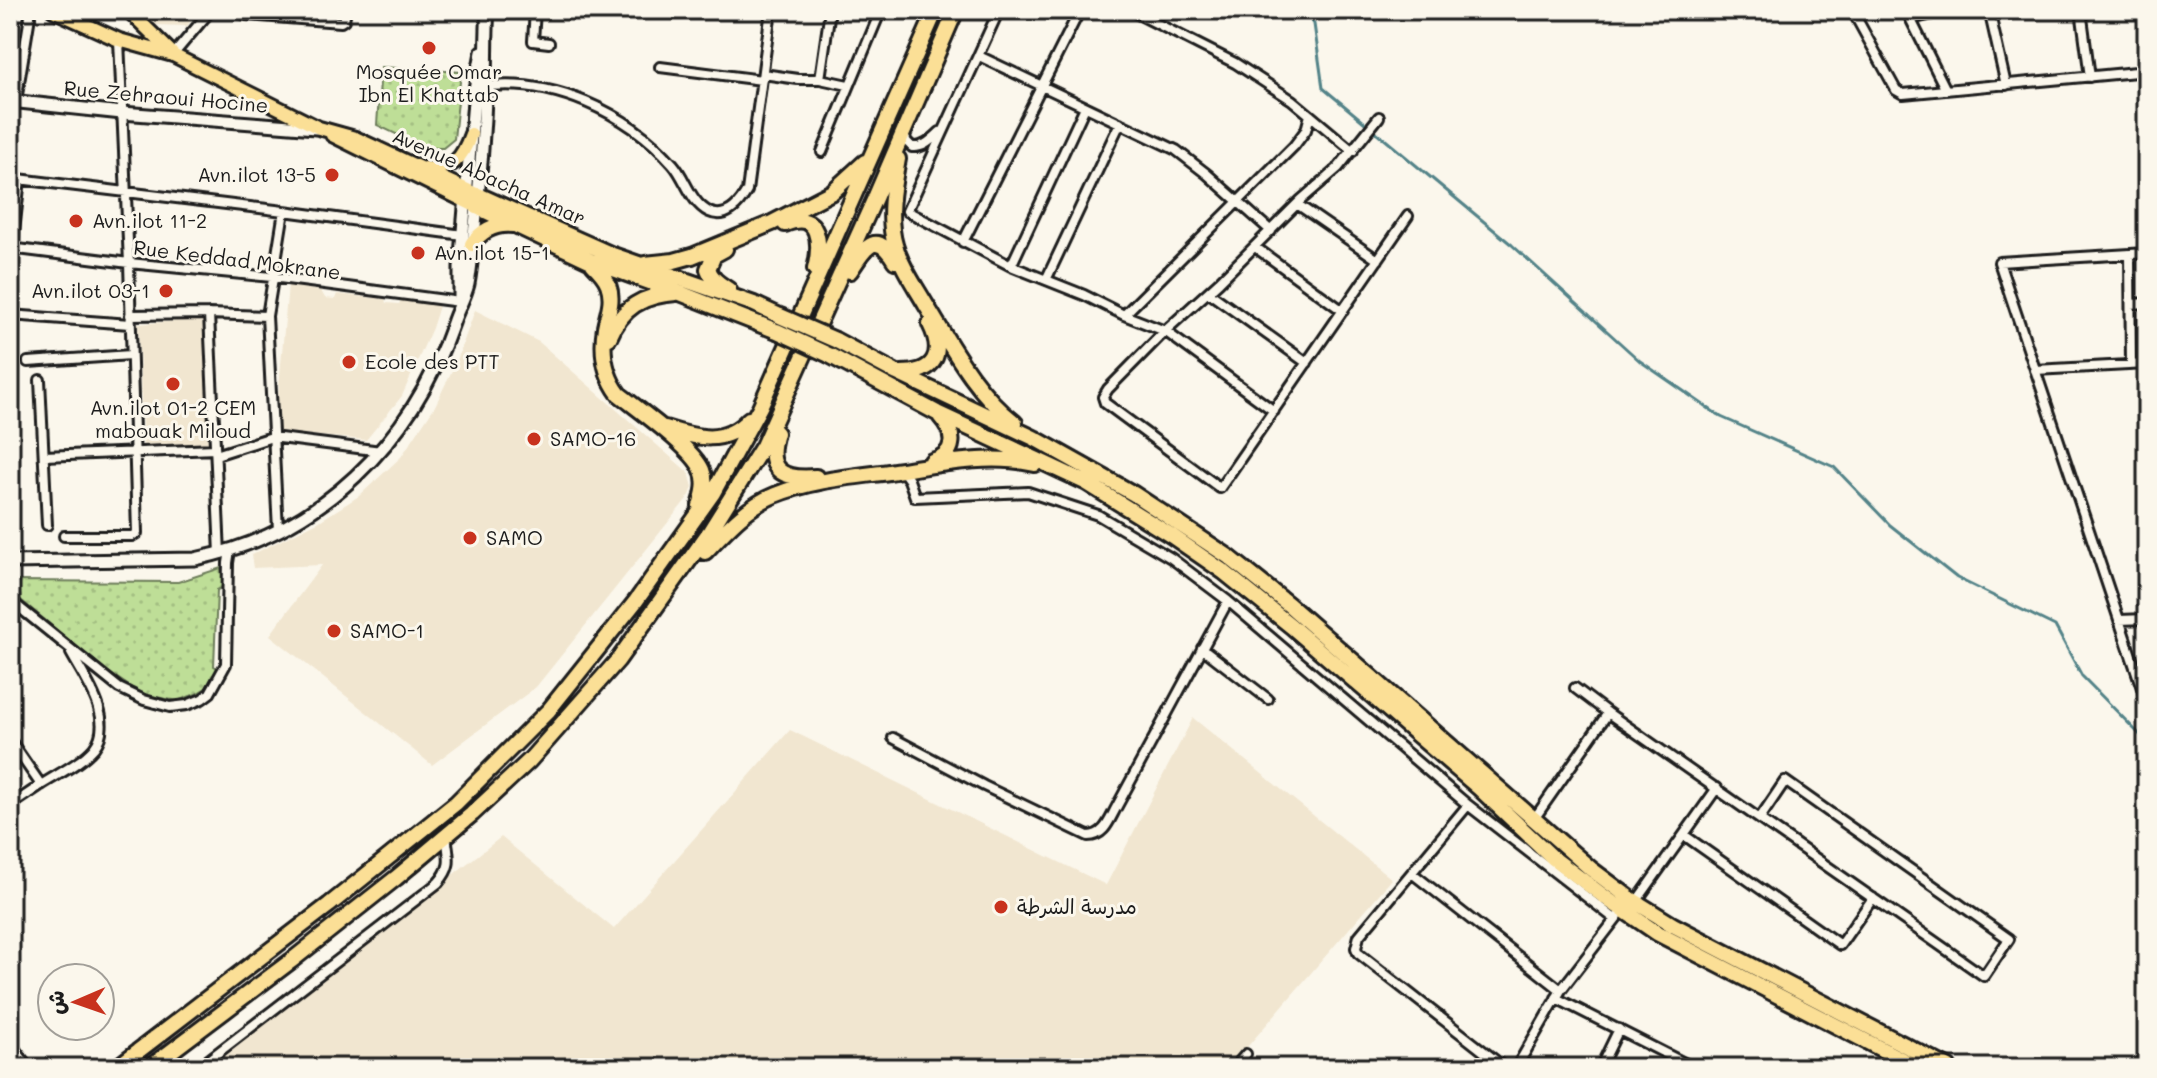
<svg xmlns="http://www.w3.org/2000/svg" width="2157" height="1078" viewBox="0 0 2157 1078" font-family="Mali,'Playpen Sans Arabic',sans-serif">
<style>
.built{fill:#f1e6d0}
.grass{fill:url(#grass-dots);stroke:#6d7d5a;stroke-width:2}
.lines{fill:none;stroke-linecap:round;stroke-linejoin:round}
.stream{stroke:#538388;stroke-width:3}
.street-casing{stroke:#1c1c1c;stroke-width:14}
.secondary-casing{stroke:#1c1c1c;stroke-width:17}
.primary-casing{stroke:#1c1c1c;stroke-width:18}
.highway-casing{stroke:#1c1c1c;stroke-width:20}
.street{stroke:#fbf7ec;stroke-width:8}
.secondary{stroke:#fbf7ec;stroke-width:11}
.primary{stroke:#fbdf96;stroke-width:12}
.highway{stroke:#fbdf96;stroke-width:14}
.highway-bridge-casing{stroke:#1c1c1c;stroke-width:20;stroke-linecap:butt}
.highway-bridge{stroke:#fbdf96;stroke-width:14}
.poi-dot{fill:#c8321e;stroke:#fbf7ec;stroke-width:3}
.labels{text-anchor:middle;stroke-width:6;stroke-linejoin:round;paint-order:stroke}
.poi-label{font-size:20px;fill:#1c1c1c;stroke:#fbf7ec;text-anchor:start}
.street-label{font-size:20px;fill:#1c1c1c;stroke:#fbf7ec}
</style>
<defs>
<pattern id="grass-dots" width="8" height="8" patternUnits="userSpaceOnUse" patternTransform="scale(2)"><rect width="8" height="8" fill="#bede97"/><path d="M2 2h.1M6 6h.1" fill="none" stroke="#a3be82" stroke-width="1.8" stroke-linecap="round"/></pattern>
</defs>
<rect width="100%" height="100%" fill="#fbf7ec"/>
<filter id="ink" filterUnits="userSpaceOnUse"><feTurbulence type="fractalNoise" baseFrequency=".0125" numOctaves="2"/><feDisplacementMap in="SourceGraphic" scale="16" xChannelSelector="R" yChannelSelector="G"/><feConvolveMatrix kernelMatrix="1 2 1 2 8 2 1 2 1" color-interpolation-filters="sRGB"/></filter>
<g filter="url(#ink)">
<path class="built" d="M141,10H199L187,26L156,25Z
M288,285L321,291L325,298L335,299L337,294L385,299L386,303L399,304L401,300L439,306L432,328L402,396L366,440L275,432Z
M475,310L539,342L689,473L693,487L690,495L536,687L432,765L270,635L322,565L253,568L251,555L318,522L359,496L401,457L435,406L457,360Z
M204,319L208,445L143,446L138,324Z
M1193,718L1392,879L1229,1068H206L501,837L614,929L790,730L1106,885Z"/>
<path class="grass" d="M381,67L461,72L454,139L443,148H425L377,125Z
M221,568L224,587L217,590L214,666L221,670L209,686L196,694L177,701L141,694L104,669L10,591V581L178,582Z"/>
<g class="lines">
<path class="stream" d="M1304,10L1314,24L1323,88L1512,245L1640,361L1721,417L1834,467L1890,525L1957,578L2055,626L2082,676L2147,742"/>
<defs>
<path id="street" d="M232,10L246,15L341,22L344,20L346,10
M535,10L533,41L549,43
M830,10L820,79L848,85
M999,10L907,211L1011,266L1084,295L1124,315L1165,331L1274,411
M1130,10L1235,63L1292,100L1353,151
M1852,10L1896,90L1903,94L2147,71
M1906,10L1946,90
M1989,10L2006,85
M2081,10L2090,77
M1911,19L1951,10
M173,55L211,10
M979,56L1176,150L1207,174L1271,231
M660,67L762,80
M763,74L798,79H820
M482,87C551,77 627,112 673,164C686,179 690,202 709,212C726,220 739,205 747,191L771,10
M16,101L31,10
M1379,117L1338,168L1301,200L1219,282L1165,331L1108,389L1103,397L1105,403L1220,488L1408,216
M903,133L907,142L912,147C924,148 931,140 940,132
M822,152L881,10
M10,178L284,211L463,235
M1297,204L1378,260
M963,242L1080,10
M1255,247L1343,311
M10,248L129,263L272,277L460,302
M2147,253L1999,262L2147,703
M2130,254L2131,365
M10,266L20,179
M1011,266L1085,107
M1046,280L1120,123
M1208,292L1307,363
M2131,304L2147,303
M209,314L220,554
M10,315L130,324
M130,315L209,314L267,316
M1124,315L1294,146L1306,130L1310,115
M28,362L131,355
M2035,370L2147,364
M40,380L47,525
M216,455L272,437L381,451
M44,456L215,449
M902,470L909,480L915,497L1028,492L1098,515L1171,558L1228,601L1468,805L1615,919
M278,530L267,316L284,211
M64,536H132L137,533L129,263L119,40
M10,600L119,688L144,700L170,707L187,705L202,699L210,693L226,664L228,563L230,550
M2119,620L2147,619
M1202,648L1268,699
M1575,688L1608,713L1984,976L2009,939L1785,781L1760,818
M893,738L984,786L1088,836C1104,836 1109,821 1116,808L1228,601
M10,740L41,785C58,774 81,763 94,748C116,720 85,679 71,653
M1468,805L1359,936L1356,948L1358,953L1505,1068
M10,806L41,785
M1534,819L1608,713
M1684,835L1840,945L1873,898
M1412,873L1561,990
M1636,902L1717,788
M1556,998L1694,1068
M10,1043L29,1068
M198,1068L438,883C453,866 449,858 446,836
M1234,1068L1246,1054
M1516,1068L1561,990L1618,916
M1600,1068L1619,1029"/>
<path id="secondary" d="M10,101L122,113L316,128
M460,302V267L475,89L482,52
M10,562L195,559C320,534 412,442 453,323C457,310 465,297 468,284C471,268 472,251 474,235C480,183 484,130 486,77C487,55 486,33 488,10"/>
<path id="primary" d="M53,10L119,40L173,55L319,128L355,138L478,195
M128,10L171,52
M332,135L477,207
M425,168C453,171 462,159 471,134"/>
<path id="highway" d="M898,159C893,186 887,217 895,245C901,266 915,286 926,305C951,346 976,393 1015,423
M478,195L610,254L754,304L780,316
M477,207L591,261L680,293L777,331
M785,224C821,209 821,245 815,269
M472,244C482,230 495,223 513,225
M725,249L714,255L708,269C712,280 720,284 729,290
M593,264C599,270 605,276 608,284C614,300 608,312 605,327C601,352 604,374 619,394C639,410 693,448 702,470C707,482 704,494 700,506
M645,264L674,261L692,256L772,223L832,192L865,162
M850,271C865,249 875,228 895,261
M609,338C622,307 643,295 676,293
M835,340L897,373L1034,438L1134,494L1229,557L1289,605L1591,869L1631,899L1673,925L1949,1068
M829,355L937,413L1087,483L1172,536L1224,572L1291,626L1479,788L1553,858L1610,901L1657,933L1918,1068
M901,373C935,373 945,354 930,324
M665,428C697,438 724,446 749,419
M776,433C765,470 781,480 816,477
M932,461C957,454 956,434 940,416
M705,552C726,530 747,506 775,495C811,480 851,477 889,472C936,465 989,453 1035,464
M116,1068L329,905L456,803L549,710L636,601L713,493L760,407L936,10
M149,1068L291,961L396,878L472,814L529,761L618,660L710,531L763,446L875,198L956,10"/>
</defs>
<use href="#street" class="street-casing"/>
<use href="#secondary" class="secondary-casing"/>
<use href="#primary" class="primary-casing"/>
<use href="#highway" class="highway-casing"/>
<use href="#street" class="street"/>
<use href="#secondary" class="secondary"/>
<use href="#primary" class="primary"/>
<use href="#highway" class="highway"/>
<defs>
<path id="highway-bridge" d="M780,316L835,340
M777,331L829,355"/>
</defs>
<use href="#highway-bridge" class="highway-bridge-casing"/>
<use href="#highway-bridge" class="highway-bridge"/>
</g>
</g>
<g class="poi-dot">
<circle cx="429" cy="48" r="8"/>
<circle cx="332" cy="175" r="8"/>
<circle cx="76" cy="221" r="8"/>
<circle cx="418" cy="253" r="8"/>
<circle cx="166" cy="291" r="8"/>
<circle cx="349" cy="362" r="8"/>
<circle cx="173" cy="384" r="8"/>
<circle cx="534" cy="439" r="8"/>
<circle cx="470" cy="538" r="8"/>
<circle cx="334" cy="631" r="8"/>
<circle cx="1001" cy="907" r="8"/>
</g>
<g class="labels">
<g class="poi-label">
<text x="429" y="79" text-anchor="middle">Mosquée Omar<tspan x="429" dy="23">Ibn El Khattab</tspan></text>
<text x="316" y="182" text-anchor="end">Avn.ilot 13-5</text>
<text x="92" y="228">Avn.ilot 11-2</text>
<text x="434" y="260">Avn.ilot 15-1</text>
<text x="150" y="298" text-anchor="end">Avn.ilot 03-1</text>
<text x="365" y="369">Ecole des PTT</text>
<text x="173" y="415" text-anchor="middle">Avn.ilot 01-2 CEM<tspan x="173" dy="23">mabouak Miloud</tspan></text>
<text x="550" y="446">SAMO-16</text>
<text x="486" y="545">SAMO</text>
<text x="350" y="638">SAMO-1</text>
<text x="1017" y="914">مدرسة الشرطة</text>
</g>
<g class="street-label">
<text transform="translate(166 97) rotate(5)" y="7">Rue Zehraoui Hocine</text>
<text transform="translate(489 177) rotate(24)" y="7">Avenue Abacha Amar</text>
<text transform="translate(237 260) rotate(7)" y="7">Rue Keddad Mokrane</text>
</g>
</g>
<rect width="2157" height="1078" fill="none" stroke="#fbf7ec" stroke-width="40"/>
<rect x="20" y="20" width="2117" height="1038" fill="none" stroke="#1c1c1c" stroke-width="3" filter="url(#ink)"/>
<g transform="translate(76 1002) rotate(268)"><circle r="38" fill="#fbf7ec" stroke="#a29f99" stroke-width="2"/>
<path d="M0-6L14 30L0 20L-14 30Z" fill="#c8321e"/>
<text y="-12" font-size="22" font-weight="bold" text-anchor="middle" fill="#1c1c1c">ش</text>
</g>
</svg>
